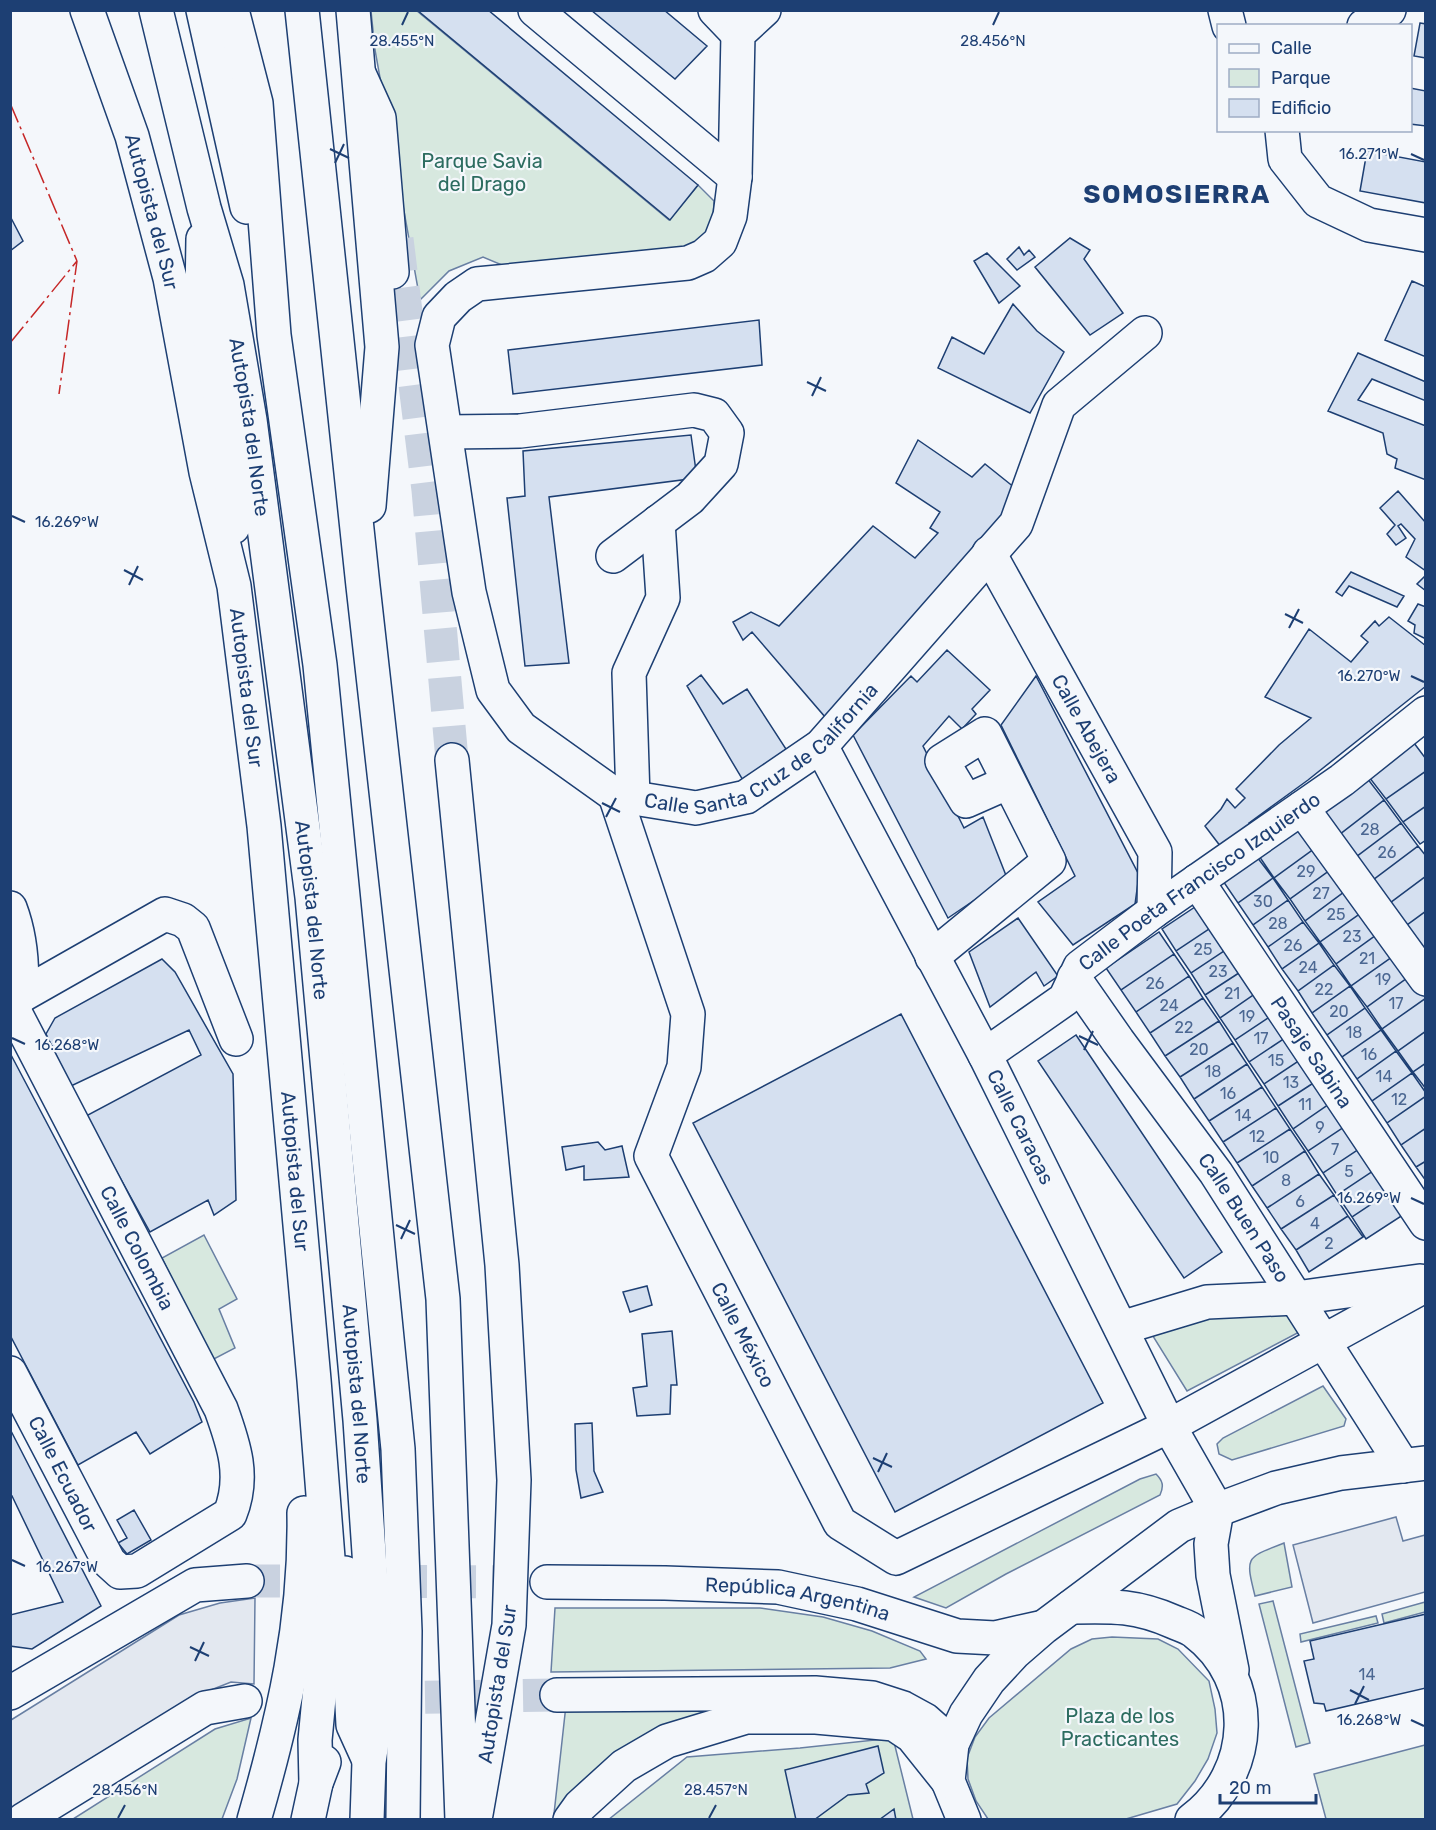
<svg xmlns="http://www.w3.org/2000/svg" width="1436" height="1830" viewBox="0 0 1436 1830" font-family="Rubik,sans-serif">
<style>
.green{fill:#d7e8df;stroke:#687fa3;stroke-width:1.5}
.parking{fill:#e3e8f0;stroke:#687fa3;stroke-width:1.5}
.building{fill:#d5e0f0;stroke:#1d3f73;stroke-width:1.5}
.lines{fill:none;stroke-linecap:round;stroke-linejoin:round}
.major-tunnel{stroke:#c9d2e0;stroke-width:33;stroke-dasharray:33 16;stroke-linecap:butt}
.highway-tunnel{stroke:#c9d2e0;stroke-width:33;stroke-dasharray:33 16;stroke-linecap:butt}
.minor-casing{stroke:#1d3f73;stroke-width:36}
.major-casing{stroke:#1d3f73;stroke-width:36}
.highway-casing{stroke:#1d3f73;stroke-width:36}
.minor{stroke:#f4f7fb;stroke-width:33}
.major{stroke:#f4f7fb;stroke-width:33}
.highway{stroke:#f4f7fb;stroke-width:33}
.power{stroke:#c62828;stroke-width:1.5;stroke-dasharray:21 4.5 3 4.5;stroke-linecap:butt}
.ticks{fill:none;stroke:#1d3f73;stroke-width:2}
.labels{text-anchor:middle;stroke-width:4.5;stroke-linejoin:round;paint-order:stroke}
.number-label{font-size:16px;fill:#4b6792}
.park-label{font-size:20px;fill:#2c6c60;stroke:#f4f7fb}
.street-label{font-size:20px;fill:#1d3f73;stroke:#f4f7fb}
.district-label{font-size:26px;font-weight:bold;letter-spacing:1.5px;fill:#1d3f73;stroke:#f4f7fb}
.ticks-label{font-size:15px;text-anchor:middle;fill:#1d3f73;stroke:#f4f7fb;stroke-width:4.5;stroke-linejoin:round;paint-order:stroke}
</style>
<rect width="100%" height="100%" fill="#f4f7fb"/>
<path class="green" d="M371,11H417L669,220L698,185L714,201C713,233 709,237 681,252L509,268L483,257L449,271L420,300L375,50Z
M204,1235L237,1299L219,1309L235,1348L212,1360L162,1258Z
M1290,1307L1305,1329L1187,1391L1151,1333L1207,1312Z
M1323,1386L1346,1419L1344,1426L1232,1460L1219,1454L1217,1444L1223,1438Z
M1156,1474C1163,1481 1164,1486 1160,1495L1006,1574L946,1608L914,1597L1140,1479Z
M1284,1543L1292,1587L1255,1596C1245,1556 1246,1558 1284,1543Z
M1273,1601L1310,1743L1296,1747L1259,1604Z
M1425,1602V1612L1384,1623L1382,1614Z
M555,1608H760L823,1617L872,1631L920,1651L926,1659L890,1668L551,1672Z
M1376,1616L1378,1623L1301,1642L1300,1634Z
M1112,1637L1158,1639L1178,1649L1209,1681L1215,1709L1217,1733L1208,1759L1195,1781L1177,1804L1126,1819H988L976,1801L968,1779L967,1758L975,1737L989,1718L1071,1649L1092,1639Z
M566,1705H752L607,1762L581,1782L554,1814Z
M251,1718L237,1779L222,1819H73L215,1729Z
M893,1738L913,1819L608,1820L687,1757L800,1748Z
M1425,1745V1819H1326L1314,1774Z"/>
<path class="parking" d="M1396,1517L1403,1541L1425,1535V1592L1313,1623L1293,1545Z
M255,1598L254,1684L231,1682L211,1690L11,1810V1720L179,1615L220,1603Z"/>
<path class="building" d="M417,10H488L698,185L670,220Z
M591,10H664L707,46L675,79Z
M1420,23L1426,24V58L1414,56Z
M1410,88L1426,91V126L1410,124Z
M1367,151L1426,162V203L1360,191Z
M10,216L23,241L10,251Z
M1070,238L1090,250L1084,259L1123,313L1090,335L1035,267Z
M1019,247L1024,255L1029,250L1035,257L1017,270L1007,259Z
M987,253L1020,286L999,303L974,261Z
M1412,281L1426,287V357L1385,340Z
M1013,304L1037,331L1064,352L1030,413L938,368L952,337L984,354Z
M759,320L762,365L513,394L508,350Z
M1358,353L1426,382V401L1372,379L1358,400L1426,426V480L1395,468L1397,459L1387,454L1383,433L1328,411Z
M691,435L697,478L549,497L569,663L525,666L507,498L525,496L523,451Z
M918,440L972,477L985,464L1020,492L993,538L826,718L752,632L743,640L733,622L751,612L779,626L873,526L915,558L938,533L930,528L940,512L896,483Z
M1398,491L1426,523V571L1406,557L1415,539L1401,524L1398,526L1406,538L1396,545L1387,534L1395,525L1380,508Z
M1351,572L1404,596L1397,607L1349,586L1342,596L1336,592Z
M1426,575V591L1417,584Z
M1418,604L1426,607V639L1414,633L1415,625L1408,621Z
M1389,617L1426,646V686L1308,780L1249,823L1258,831L1221,847L1205,826L1221,809L1227,799L1235,808L1245,798L1236,789L1279,745L1311,718L1265,697L1309,629L1351,662L1368,642L1361,636L1375,621L1379,626Z
M947,650L990,690L972,709L976,714L962,729L949,716L923,746L964,828L983,817L1007,878L948,918L853,735L911,676L917,682Z
M701,675L723,704L747,689L786,749L744,782L687,686Z
M1036,676L1139,875L1135,904L1073,945L1038,902L1075,876L1001,725Z
M1414,743L1426,759V771L1386,799L1369,777Z
M1426,771V806L1403,822L1386,799Z
M1367,778L1384,800L1339,835L1322,812Z
M1384,800L1401,823L1356,857L1339,835Z
M1426,806V840L1420,844L1403,822Z
M1306,822L1322,843L1274,878L1259,856Z
M1401,823L1418,846L1373,880L1356,857Z
M1322,843L1337,865L1290,899L1274,878Z
M1418,846L1426,856V876L1390,903L1373,880Z
M1257,857L1273,878L1238,903L1223,881Z
M1337,865L1352,886L1305,921L1290,899Z
M1426,876V911L1407,925L1390,903Z
M1273,878L1288,900L1253,925L1238,903Z
M1352,886L1368,908L1320,942L1305,921Z
M1288,900L1303,922L1268,947L1253,925Z
M1201,903L1215,925L1176,951L1162,929Z
M1368,908L1383,930L1336,964L1320,942Z
M1426,911V947L1424,948L1407,925Z
M1018,918L1058,976L1044,986L1036,972L990,1007L969,952Z
M1303,922L1319,943L1282,969L1268,947Z
M1215,925L1230,947L1191,973L1176,951Z
M1383,930L1399,952L1351,986L1336,964Z
M1159,932L1174,954L1121,990L1106,968Z
M1319,943L1334,965L1298,991L1282,969Z
M1230,947L1245,969L1205,995L1191,973Z
M1399,952L1414,973L1367,1007L1351,986Z
M1174,954L1189,976L1136,1012L1121,990Z
M162,959L175,972L233,1074L236,1200L214,1215L208,1200L150,1232L86,1116L201,1055L189,1030L71,1086L46,1034L55,1018Z
M1334,965L1350,986L1312,1013L1298,991Z
M1245,969L1259,991L1220,1018L1205,995Z
M1414,973L1426,989V998L1382,1029L1367,1007Z
M1189,976L1203,998L1150,1033L1136,1012Z
M1350,986L1365,1008L1327,1035L1312,1013Z
M1259,991L1274,1014L1235,1040L1220,1018Z
M1203,998L1219,1021L1165,1056L1150,1033Z
M1426,998V1031L1398,1051L1382,1029Z
M1365,1008L1381,1030L1342,1057L1327,1035Z
M901,1014L1103,1403L895,1512L693,1123Z
M1274,1014L1288,1036L1249,1062L1235,1040Z
M1219,1021L1233,1043L1180,1077L1165,1056Z
M1381,1030L1396,1051L1357,1079L1342,1057Z
M1426,1031V1063L1413,1072L1398,1051Z
M1076,1035L1222,1252L1184,1278L1038,1061Z
M1288,1036L1303,1058L1264,1084L1249,1062Z
M1233,1043L1247,1064L1194,1099L1180,1077Z
M1396,1051L1412,1073L1372,1101L1357,1079Z
M10,1053L194,1402L202,1422L150,1454L136,1432L78,1465L10,1335Z
M1303,1058L1318,1080L1278,1106L1264,1084Z
M1426,1063V1089L1413,1072Z
M1247,1064L1262,1087L1209,1121L1194,1099Z
M1412,1073L1426,1093V1096L1387,1123L1372,1101Z
M1318,1080L1332,1102L1293,1129L1278,1106Z
M1262,1087L1276,1108L1223,1142L1209,1121Z
M1426,1096V1128L1401,1145L1387,1123Z
M1332,1102L1347,1125L1308,1151L1293,1129Z
M1276,1108L1290,1129L1237,1163L1223,1142Z
M1347,1125L1362,1147L1323,1173L1308,1151Z
M1426,1128V1161L1416,1167L1401,1145Z
M1290,1129L1305,1151L1252,1186L1237,1163Z
M598,1142L605,1150L622,1146L629,1177L584,1180V1166L566,1170L562,1147Z
M1362,1147L1376,1169L1337,1195L1323,1173Z
M1305,1151L1319,1174L1267,1208L1252,1186Z
M1426,1161V1181L1416,1167Z
M1376,1169L1391,1191L1352,1217L1337,1195Z
M1319,1174L1334,1195L1281,1229L1267,1208Z
M1391,1191L1406,1213L1366,1239L1352,1217Z
M1334,1195L1348,1216L1296,1250L1281,1229Z
M1348,1216L1363,1237L1309,1272L1296,1250Z
M647,1286L652,1305L630,1312L623,1292Z
M672,1331L677,1385H671L670,1414L637,1416L633,1388L647,1386L642,1334Z
M592,1423L594,1471L603,1492L581,1498L576,1470L575,1424Z
M10,1429L101,1606L32,1649L10,1646V1615L63,1602L12,1496L10,1497Z
M134,1510L151,1540L127,1554L118,1543L127,1538L117,1520Z
M1426,1614V1688L1326,1711L1324,1704L1314,1703L1304,1661L1314,1659L1310,1641Z
M878,1746L884,1773L866,1784L869,1793L848,1795L814,1820H796L785,1770Z
M894,1809L896,1820H879Z"/>
<g class="lines">
<path class="major-tunnel" d="M247,1581L547,1582
M376,1698L557,1695"/>
<path class="highway-tunnel" d="M397,239L428,490L452,760"/>
<defs>
<g id="minor">
<path d="M203,10L247,207"/>
<path d="M232,10L256,103L274,335L320,665L398,1449L405,1631L403,1820"/>
<path d="M535,10L735,177"/>
<path d="M715,10L738,34"/>
<path id="s1" d="M764,10L738,34L735,177L730,216L720,242L704,256L688,263L477,284L458,297L439,317L432,345L469,592L493,690L521,728L615,795L696,808L746,797L821,746L1016,524L1059,405L1145,333"/>
<path d="M1225,10L1229,26"/>
<path d="M1364,26L1389,10"/>
<path d="M360,76L379,118L392,272"/>
<path d="M1282,130L1285,159L1318,201L1369,225L1426,235"/>
<path d="M446,432L520,431L694,410L714,415L727,433L721,464L690,498L613,556"/>
<path id="s2" d="M989,553L1155,852L1154,911"/>
<path id="s3" d="M821,746L985,1055L1169,1426L1217,1510"/>
<path id="s4" d="M615,795L688,1014L684,1067L651,1156L840,1523L896,1558L1169,1426L1426,1285"/>
<path d="M633,798L629,673L663,598L658,522"/>
<path d="M1302,808L1426,979"/>
<path id="s5" d="M1197,881L1426,1223"/>
<path d="M10,908C21,937 23,966 21,996"/>
<path d="M932,957L1049,861L985,734L942,761L966,801L1009,782"/>
<path id="s6" d="M1074,978L1118,1041L1216,1173L1403,1466"/>
<path d="M10,1002L165,914L183,920L193,928L236,1039"/>
<path id="s7" d="M10,1003L221,1409C234,1445 245,1477 230,1514L137,1571L120,1572L109,1562L10,1373"/>
<path id="s8" d="M985,1055L1065,999L1080,967L1154,911L1342,780L1426,713"/>
<path d="M1121,1328L1207,1302L1296,1298L1420,1281"/>
</g>
<g id="major">
<path d="M1217,1510L1211,1544L1213,1575L1232,1670"/>
<path id="s9" d="M547,1582L665,1583L778,1587L857,1604L957,1636L995,1638L1039,1628"/>
<path d="M1071,1607C1112,1606 1136,1605 1174,1622C1181,1625 1189,1627 1195,1632C1259,1680 1255,1773 1192,1820"/>
<path d="M10,1693L195,1585L247,1581"/>
<path d="M557,1695L815,1693L872,1698L903,1708L925,1720L952,1744"/>
<path d="M23,1820L205,1708L245,1701"/>
<path d="M964,1820L948,1781L952,1744L966,1714L989,1680L1014,1653L1044,1627L1179,1526L1217,1510L1276,1488L1341,1473L1426,1463"/>
</g>
<g id="highway">
<path id="s10" d="M87,10L132,136L170,278L206,472L234,586L264,826L314,1380L328,1558L321,1677L315,1740L316,1783"/>
<path id="s11" d="M156,10L204,208L227,285L250,420L312,897L360,1420L375,1641L377,1709L369,1762L367,1820"/>
<path d="M302,10L363,586L443,1299L462,1820"/>
<path d="M353,10L382,347L369,506"/>
<path d="M203,239L202,295L226,432L232,473L233,527"/>
<path d="M452,760L502,1265L514,1480L509,1625L476,1814"/>
<path d="M345,1573L353,1725L368,1758"/>
<path d="M254,1820C284,1716 306,1621 304,1513"/>
<path d="M308,1820L316,1783L324,1762"/>
<path d="M570,1820L580,1806L624,1766L667,1741L746,1717H816L894,1724L912,1736L948,1781"/>
</g>
</defs>
<use href="#minor" class="minor-casing"/>
<use href="#major" class="major-casing"/>
<use href="#highway" class="highway-casing"/>
<use href="#minor" class="minor"/>
<use href="#major" class="major"/>
<use href="#highway" class="highway"/>
<path class="power" d="M10,103L77,261
M10,343L77,261L59,394"/>
</g>
<path class="ticks" d="M402,25L408,12M993,25L999,12M330,149L349,158M1411,154L1424,160M335,163L344,144M807,382L826,391M812,396L821,377M12,516L25,522M124,570L143,580M129,585L138,566M1285,614L1303,623M1289,628L1299,609M1411,676L1424,682M602,803L620,812M606,817L616,798M1079,1036L1098,1045M12,1038L25,1044M1084,1050L1093,1031M1411,1198L1424,1204M396,1225L415,1234M401,1239L410,1220M873,1458L892,1467M878,1472L887,1453M12,1560L25,1566M190,1647L209,1656M195,1661L204,1642M1350,1690L1369,1700M1355,1704L1364,1686M1411,1720L1424,1726M118,1818L125,1805M709,1818L716,1805"/>
<g class="labels">
<g class="number-label">
<text x="1370" y="835">28</text>
<text x="1387" y="858">26</text>
<text x="1306" y="877">29</text>
<text x="1321" y="899">27</text>
<text x="1263" y="907">30</text>
<text x="1336" y="920">25</text>
<text x="1278" y="929">28</text>
<text x="1352" y="942">23</text>
<text x="1293" y="951">26</text>
<text x="1203" y="955">25</text>
<text x="1367" y="964">21</text>
<text x="1308" y="973">24</text>
<text x="1218" y="977">23</text>
<text x="1383" y="985">19</text>
<text x="1155" y="989">26</text>
<text x="1324" y="995">22</text>
<text x="1232" y="999">21</text>
<text x="1396" y="1009">17</text>
<text x="1169" y="1011">24</text>
<text x="1339" y="1017">20</text>
<text x="1247" y="1022">19</text>
<text x="1184" y="1033">22</text>
<text x="1354" y="1038">18</text>
<text x="1261" y="1044">17</text>
<text x="1199" y="1055">20</text>
<text x="1369" y="1060">16</text>
<text x="1276" y="1066">15</text>
<text x="1213" y="1077">18</text>
<text x="1384" y="1082">14</text>
<text x="1291" y="1088">13</text>
<text x="1228" y="1099">16</text>
<text x="1399" y="1105">12</text>
<text x="1305" y="1110">11</text>
<text x="1243" y="1121">14</text>
<text x="1320" y="1133">9</text>
<text x="1257" y="1142">12</text>
<text x="1335" y="1155">7</text>
<text x="1271" y="1163">10</text>
<text x="1349" y="1177">5</text>
<text x="1286" y="1186">8</text>
<text x="1300" y="1207">6</text>
<text x="1315" y="1229">4</text>
<text x="1329" y="1249">2</text>
<text x="1367" y="1680">14</text>
</g>
<g class="park-label">
<text x="482" y="168">Parque Savia<tspan x="482" dy="23">del Drago</tspan></text>
<text x="1120" y="1723">Plaza de los<tspan x="1120" dy="23">Practicantes</tspan></text>
</g>
<g class="street-label">
<text dy="7" stroke="none"><textPath href="#s10" startOffset="212">Autopista del Sur</textPath></text>
<text dy="7" stroke="none"><textPath href="#s11" startOffset="428">Autopista del Norte</textPath></text>
<text dy="7" stroke="none"><textPath href="#s10" startOffset="698">Autopista del Sur</textPath></text>
<text dy="7" stroke="none"><textPath href="#s2" startOffset="201">Calle Abejera</textPath></text>
<text dy="7" stroke="none"><textPath href="#s1" startOffset="1256">Calle Santa Cruz de California</textPath></text>
<text dy="7" stroke="none"><textPath href="#s8" startOffset="280">Calle Poeta Francisco Izquierdo</textPath></text>
<text dy="7" stroke="none"><textPath href="#s11" startOffset="915">Autopista del Norte</textPath></text>
<text dy="7" stroke="none"><textPath href="#s5" startOffset="206">Pasaje Sabina</textPath></text>
<text dy="7" stroke="none"><textPath href="#s3" startOffset="430">Calle Caracas</textPath></text>
<text dy="7" stroke="none"><textPath href="#s10" startOffset="1184">Autopista del Sur</textPath></text>
<text dy="7" stroke="none"><textPath href="#s6" startOffset="294">Calle Buen Paso</textPath></text>
<text dy="7" stroke="none"><textPath href="#s7" startOffset="276">Calle Colombia</textPath></text>
<text dy="7" stroke="none"><textPath href="#s4" startOffset="580">Calle México</textPath></text>
<text dy="7" stroke="none"><textPath href="#s11" startOffset="1401">Autopista del Norte</textPath></text>
<text transform="translate(63 1474) rotate(63)" y="7">Calle Ecuador</text>
<text dy="7" stroke="none"><textPath href="#s9" startOffset="252">República Argentina</textPath></text>
<text transform="translate(497 1684) rotate(-81)" y="7">Autopista del Sur</text>
</g>
<g class="district-label">
<text x="1177" y="203">SOMOSIERRA</text>
</g>
</g>
<g class="ticks-label">
<text x="402" y="46">28.455°N</text>
<text x="993" y="46">28.456°N</text>
<text x="1369" y="159">16.271°W</text>
<text x="67" y="527">16.269°W</text>
<text x="1369" y="681">16.270°W</text>
<text x="67" y="1050">16.268°W</text>
<text x="1369" y="1203">16.269°W</text>
<text x="67" y="1572">16.267°W</text>
<text x="1369" y="1725">16.268°W</text>
<text x="125" y="1795">28.456°N</text>
<text x="716" y="1795">28.457°N</text>
</g>
<rect width="1436" height="1830" fill="none" stroke="#1d3f73" stroke-width="24"/>
<rect x="1217" y="24" width="195" height="108" fill="#f4f7fb" stroke="#9eadc5" stroke-width="1.5"/>
<rect x="1229" y="44" width="30" height="9" fill="#f4f7fb" stroke="#9eadc5" stroke-width="1.5"/>
<text x="1271" y="54" font-size="18" fill="#1d3f73">Calle</text>
<rect x="1229" y="69" width="30" height="18" fill="#d7e8df" stroke="#9eadc5" stroke-width="1.5"/>
<text x="1271" y="84" font-size="18" fill="#1d3f73">Parque</text>
<rect x="1229" y="99" width="30" height="18" fill="#d5e0f0" stroke="#9eadc5" stroke-width="1.5"/>
<text x="1271" y="114" font-size="18" fill="#1d3f73">Edificio</text>
<path d="M1220 1794v9h96v-9" fill="none" stroke="#1d3f73" stroke-width="3"/>
<text x="1229" y="1794" font-size="18" fill="#1d3f73" stroke="#f4f7fb" stroke-width="4.5" paint-order="stroke">20 m</text>
</svg>
